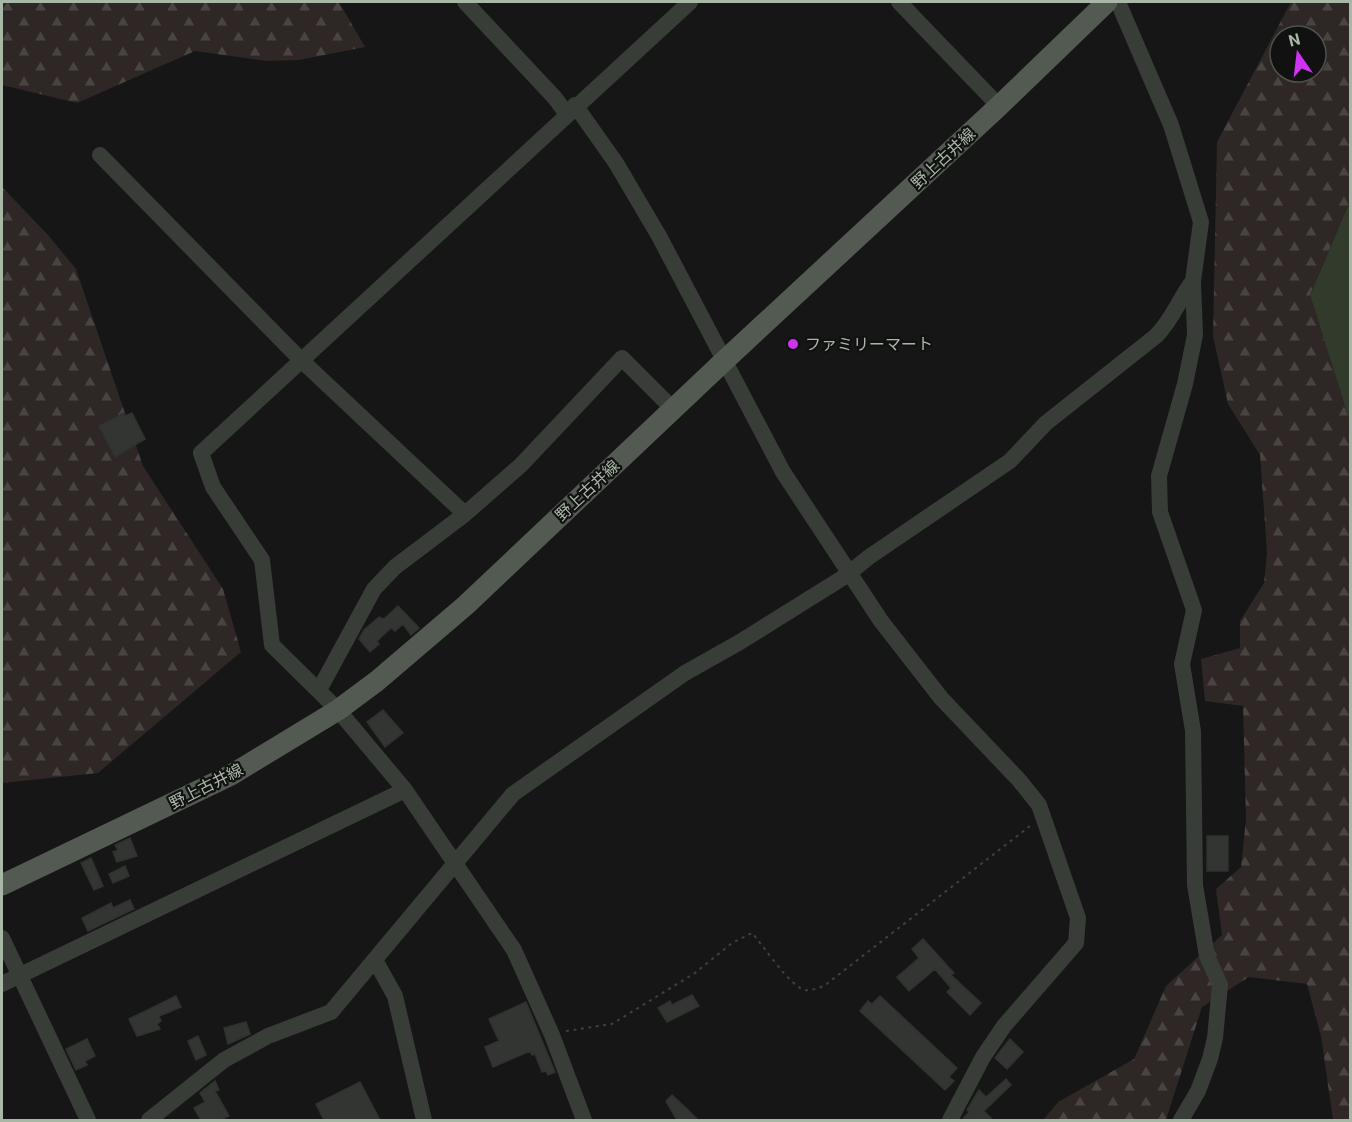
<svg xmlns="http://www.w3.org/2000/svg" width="1352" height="1122" viewBox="0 0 1352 1122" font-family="Roboto,'Noto Sans JP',sans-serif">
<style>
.forest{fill:url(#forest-firs);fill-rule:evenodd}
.water{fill:#313a2b}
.building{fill:#323532;stroke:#2f322f;stroke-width:1.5}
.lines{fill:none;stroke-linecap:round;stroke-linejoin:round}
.path{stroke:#3d423c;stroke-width:2;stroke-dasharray:3 4.5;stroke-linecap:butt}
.minor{stroke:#383d38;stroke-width:16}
.major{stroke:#525a52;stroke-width:21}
.poi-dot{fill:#cd33f0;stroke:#101110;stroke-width:2}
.labels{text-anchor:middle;stroke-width:4.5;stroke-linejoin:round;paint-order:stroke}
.street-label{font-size:16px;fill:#a9b7a7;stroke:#101110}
.poi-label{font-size:16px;fill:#a9b7a7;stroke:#101110;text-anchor:start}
</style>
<defs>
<pattern id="forest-firs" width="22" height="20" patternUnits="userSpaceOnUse" patternTransform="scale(1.5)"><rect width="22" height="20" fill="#2e2725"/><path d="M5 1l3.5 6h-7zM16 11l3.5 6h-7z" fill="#494442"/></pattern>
</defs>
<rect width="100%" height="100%" fill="#151615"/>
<path class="forest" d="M2,2H339L365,47L299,60L266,61L195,51L77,103L2,85Z
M1291,2H1350V201L1310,295L1350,422V1120H1333L1321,1036L1307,984L1249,977L1202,1007L1166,1120H1043L1058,1102L1134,1059L1166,986L1222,935L1216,889L1241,867L1246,819L1243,706L1205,701L1201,659L1240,648V621L1264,583L1267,552L1260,455L1228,404L1213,336L1217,142ZM1280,36H1316V72H1280Z
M2,187L48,235L76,269L143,466L223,589L241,652L98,773L2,783Z"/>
<path class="water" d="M1350,201V422L1310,295Z"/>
<path class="building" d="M124,413L125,416L132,413L145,439L115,457L99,426Z
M398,606L419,628L411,635L403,624L395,631L391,628L377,641L379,644L370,652L359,639L364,630L379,617L384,619Z
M383,710L403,733L385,747L367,722Z
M1207,836H1228V871H1207Z
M130,838L137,856L117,862L113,852L118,850L115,845Z
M91,858L103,886L94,890L81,863Z
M125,866L129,876L113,883L109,874Z
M130,900L134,909L88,931L82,918L111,903L113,908Z
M923,939L954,973L951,975L981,1003L970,1015L947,992L951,988L935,969L909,991L897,977L919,958L912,949Z
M692,995L699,1006L667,1022L658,1008L670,1001L672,1005Z
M176,996L181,1007L159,1016L161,1021L157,1024L160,1029L137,1036L129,1019Z
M880,996L957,1068L949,1077L954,1081L945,1090L860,1011L868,1001L872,1004Z
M526,1002L555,1072L548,1075L546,1071L542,1072L535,1054L532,1055L530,1051L493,1067L485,1047L499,1041L489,1019Z
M246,1022L250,1034L228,1044L224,1028Z
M198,1036L206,1055L196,1060L188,1041Z
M87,1039L95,1056L85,1061L87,1065L76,1070L66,1049Z
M1010,1039L1023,1052L1007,1069L995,1058Z
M1006,1079L1011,1085L984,1111L993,1120H962L969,1112L967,1110L979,1090L986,1097Z
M215,1081L219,1090L215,1091L229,1116L220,1120H201L194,1108L205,1102L200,1093Z
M360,1082L380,1120H324L316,1104Z
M672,1095L686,1108L698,1120H677L666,1101Z"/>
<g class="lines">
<path class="path" d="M566,1031L612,1024L695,973L732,943L752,933C763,945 790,987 805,990C811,991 818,988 824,986L1030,826"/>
<path class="minor" d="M465,2L555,98L566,113
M899,2L999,106
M1118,2L1171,125L1201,222L1193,281L1195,335L1185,384L1159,476L1160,512L1194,610L1182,664L1193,731L1195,885L1207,956L1220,985L1215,1038L1210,1059L1198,1091L1181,1120
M575,105L616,163L659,236L783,472L881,621L941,698L1019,780L1039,805L1078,918L1076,943L1004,1026L983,1057L950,1120
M100,155L301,360L465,514
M319,690L374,589L395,567L465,514L521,465L622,358L673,409
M2,938L88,1120
M375,960L395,996L424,1120
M2,984L405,790
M149,1120L224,1060L268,1036L331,1012L513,794L685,673L740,642L844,577L869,557L1010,461L1046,423L1156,336C1173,319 1179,299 1193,281
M584,1120L552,1035L514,950L405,790L338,710L272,645L262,560L213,487L201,453L690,2"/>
<path class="major" d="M2,885L231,775L338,710L377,681L466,605L724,361L999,106L1107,2"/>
</g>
<circle class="poi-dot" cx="793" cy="344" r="6"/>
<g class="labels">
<g class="street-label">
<text transform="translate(943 158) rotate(-43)" y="6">野上古井線</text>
<text transform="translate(587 490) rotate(-43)" y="6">野上古井線</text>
<text transform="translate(206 786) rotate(-27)" y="6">野上古井線</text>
</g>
<g class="poi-label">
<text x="805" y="350">ファミリーマート</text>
</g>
</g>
<rect width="1352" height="1122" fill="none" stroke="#a9b7a7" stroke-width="6"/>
<g transform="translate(1298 54) rotate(346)"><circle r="28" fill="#101110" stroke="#4d534c" stroke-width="1.5"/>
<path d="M0-4.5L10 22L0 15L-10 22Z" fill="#cd33f0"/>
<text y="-9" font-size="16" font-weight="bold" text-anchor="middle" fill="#a9b7a7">N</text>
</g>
</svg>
